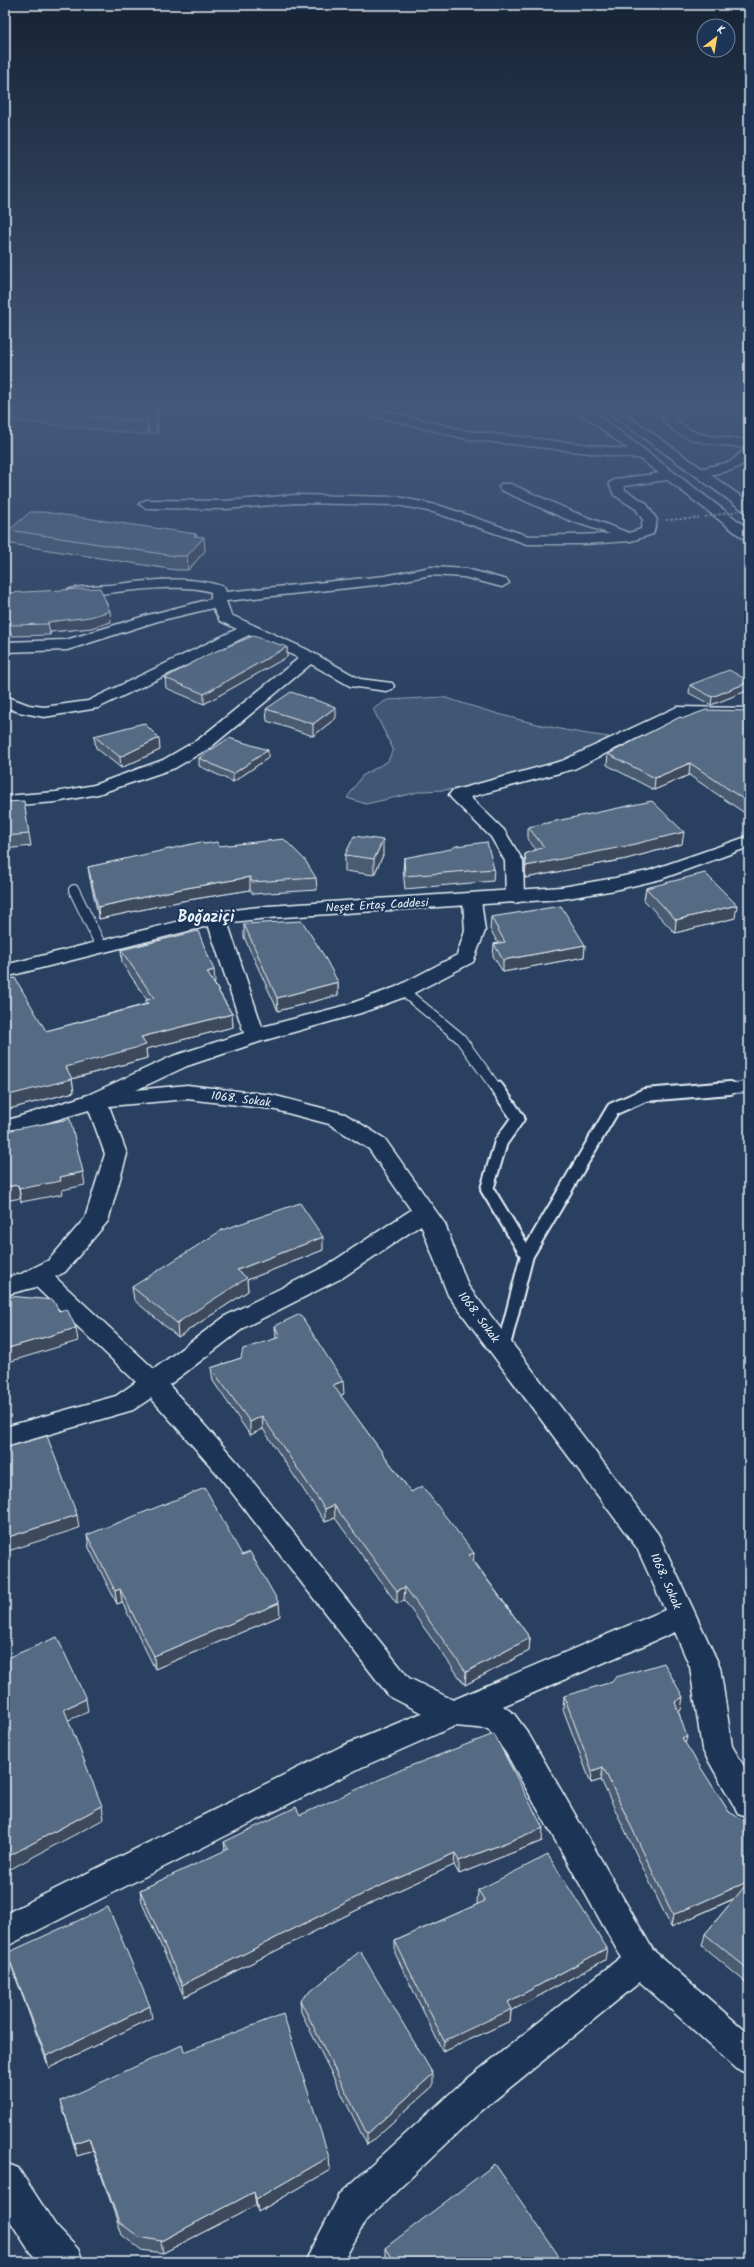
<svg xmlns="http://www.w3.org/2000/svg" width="754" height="2267" viewBox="0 0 754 2267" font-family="Kalam,sans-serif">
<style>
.green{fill:#415774;stroke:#94a4b6}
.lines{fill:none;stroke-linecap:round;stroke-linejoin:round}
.service-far1-casing{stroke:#e8f1f8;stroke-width:12}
.service-casing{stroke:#e8f1f8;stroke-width:16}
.minor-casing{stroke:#e8f1f8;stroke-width:3}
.tertiary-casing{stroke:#e8f1f8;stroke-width:3}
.secondary-casing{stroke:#e8f1f8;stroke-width:3}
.trunk-casing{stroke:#e8f1f8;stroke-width:3}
.path{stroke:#e8f1f8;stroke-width:1.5;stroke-dasharray:2.5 2;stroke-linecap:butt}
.service-far1{stroke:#1d3557;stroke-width:10}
.service{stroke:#1d3557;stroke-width:12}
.minor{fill:#1d3557;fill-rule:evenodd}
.tertiary{fill:#1d3557;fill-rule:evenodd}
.secondary{fill:#1d3557;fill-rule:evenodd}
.trunk{fill:#1d3557;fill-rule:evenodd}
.path-bridge{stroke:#e8f1f8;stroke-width:1.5;stroke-dasharray:2.5 2;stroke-linecap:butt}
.wall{fill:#495b71;stroke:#e8f1f8}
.shaded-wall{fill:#3c4a5c;stroke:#e8f1f8}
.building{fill:#556a83;stroke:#e8f1f8}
.labels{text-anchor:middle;stroke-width:4;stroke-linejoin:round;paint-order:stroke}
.street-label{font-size:12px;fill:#e8f1f8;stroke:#1d3557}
.district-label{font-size:16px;font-weight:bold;fill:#e8f1f8;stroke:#1d3557}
</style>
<rect width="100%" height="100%" fill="#294061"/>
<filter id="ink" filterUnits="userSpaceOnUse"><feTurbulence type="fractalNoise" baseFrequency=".025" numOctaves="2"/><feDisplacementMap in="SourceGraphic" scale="8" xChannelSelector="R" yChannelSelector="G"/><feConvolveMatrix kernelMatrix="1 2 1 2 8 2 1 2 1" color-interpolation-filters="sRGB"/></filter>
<g filter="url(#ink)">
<path class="green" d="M443,697C499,715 551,730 609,737L572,759L461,789L423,791L366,804L347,798L362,776L388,761L393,749L373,709L387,700Z"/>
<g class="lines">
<defs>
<path id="service-far1" d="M74,890L101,946
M403,991L460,1038L497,1089
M717,1089L749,1087"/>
<path id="service" d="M497,1088L518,1118L501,1142L487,1189L527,1255L503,1349
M527,1255L613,1109L645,1095L730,1088"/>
<path id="minor" d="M671,406H686L676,413L674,418C693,439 723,437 749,440V448C718,444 681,446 662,418L667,408Z
M749,449V461L732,470L700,477L693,473L695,470L730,462L744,450Z
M669,472L676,476L674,479L624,486L625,490L646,503L657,520L653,534L631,541L584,544H527L433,512L398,505L295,503L225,509L146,508L139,504L146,500L225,501L295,495L398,497L441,506L528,536L610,534L566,519L501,490L499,487L501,484H511L576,513L629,533L641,529L643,520L636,509L614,495L609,483L616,479Z
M431,567L467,569L507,580L509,583L502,587L464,577L431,575L385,584L226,601L231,615L306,649L360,679L392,683L394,686L392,689L386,691L350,686L311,664L211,747L175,768L98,794L56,802L5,806V796L56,792L94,785L163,760L199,739L299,658L249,635L98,708L44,717L19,712L5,707V696L29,705L44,707L88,701L237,629L220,621L213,608L158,621L67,650L5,652V642L66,640L148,615L211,599V592C180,581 107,594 72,597L65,593L67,590C80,586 95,586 109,585C147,581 188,574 224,587L226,592L385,576Z
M677,707L749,708V718L680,717L574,769L470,797L504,830L523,861L524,897L522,901L515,903L508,901L506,897L505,861L491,837L452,799L449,795L452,791L562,761Z
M472,894L479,896L481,900L485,931L473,962L410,995L361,1013L262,1041L187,1066L136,1090L187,1085L272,1095L345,1114L385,1139L445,1224L468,1286L658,1534L720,1667L732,1746L749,1775V1817L738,1813L702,1749L690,1667L675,1632L503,1706L514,1714L528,1733L653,1950L749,2034V2074L737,2069L640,1982L480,2112L366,2220L343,2262H305L340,2194L456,2088L621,1957L506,1753L488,1729L455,1726L362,1767L5,1947V1914L340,1747L422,1713L389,1696L220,1477L151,1398L133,1410L5,1447V1427L116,1396L136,1382L36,1287L5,1295V1277L19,1275L49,1260L85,1218L105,1154L89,1110L5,1135V1121L88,1095L173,1056L244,1033L206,918L209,914L216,912L223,914L226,918L262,1027L347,1005L396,987L457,955L465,931L463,900L465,896ZM187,1099L272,1109L329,1124L369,1149L411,1210L326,1266L227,1315L154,1369L55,1277L65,1272L108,1221L127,1154L109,1106ZM421,1225L448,1295L637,1548L665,1610L453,1700L409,1678L238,1463L169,1385L245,1327L342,1278Z
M5,2163L18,2168L56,2226L78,2249L83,2262H40L30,2252L5,2213Z"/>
<path id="tertiary" d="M346,406H366L467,431L642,451L649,455L642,459L467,439L348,409Z"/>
<path id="secondary" d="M749,836V847L661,879L615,890L562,899L268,918L216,924L5,977V965L216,912L268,906L562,887L615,878L648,871Z"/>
<path id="trunk" d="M572,406H586L749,529V540L744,539Z
M600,406H614L749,502V512L744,511Z"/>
</defs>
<use href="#service-far1" class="service-far1-casing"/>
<use href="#service" class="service-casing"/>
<use href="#minor" class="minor-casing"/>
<use href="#tertiary" class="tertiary-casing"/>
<use href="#secondary" class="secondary-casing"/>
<use href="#trunk" class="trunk-casing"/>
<path class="path" d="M666,520L699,518"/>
<use href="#service-far1" class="service-far1"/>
<use href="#service" class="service"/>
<use href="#minor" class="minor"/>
<use href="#tertiary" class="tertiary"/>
<use href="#secondary" class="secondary"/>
<use href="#trunk" class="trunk"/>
<path class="path-bridge" d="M705,517L749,509"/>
</g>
<path class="wall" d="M5,406H158L159,416L157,433H149L148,435L5,420Z
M9,530L196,534V536L205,551L188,570H176L11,544Z
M5,593L111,622L91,628L50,632V635L12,636L11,632H5Z
M287,647V657L204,704L166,688L165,678Z
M749,681V690L711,705L689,693L690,685Z
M266,709L336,718L313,736L267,721Z
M749,711V816L689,775L654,790L607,765L608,754L684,718Z
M94,736L160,750L121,768L96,748Z
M199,758H268L233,782L199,766Z
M5,802L29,834L31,846L5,849Z
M528,827L682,844L626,859L525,878V854L536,850L528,839Z
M204,844L219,846L316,878L317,890L253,894L250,890L182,901L99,919L90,879L88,867Z
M345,855H383L374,875L345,871Z
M404,858L494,869L493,881L405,889L403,870Z
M646,888L735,918L675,933L644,900Z
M491,917L585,945L584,957L503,972L493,956L494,944L498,943L490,929Z
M244,924L338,982V995L278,1011L244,937Z
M121,950L215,983H214L232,1014L233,1027L146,1049L147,1058L72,1079L74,1092L5,1110V980L46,1031L146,1004V1000H147L122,963Z
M323,1250L247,1280L248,1291L178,1337L134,1300L132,1287Z
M275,1326L344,1394L340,1395L411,1492L474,1561L530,1638L529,1651L465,1685L404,1600L397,1604L335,1518L325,1522L263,1429L250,1435L213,1381L211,1368L241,1358L276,1338Z
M87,1535L242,1555L280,1616L155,1669L122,1602L117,1604L89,1548Z
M564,1696L681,1710L679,1712L685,1744L729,1812L749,1828V1985L702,1946L705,1934L734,1899L671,1927L601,1780L591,1783L563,1709Z
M300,1815L542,1841L459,1874L454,1865L369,1904L184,1997L142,1903L140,1890L225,1851L224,1842Z
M478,1890L605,1960L511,2011L510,2021L443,2052L395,1953V1941L478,1904L477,1903Z
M7,1953L152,2018L49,2068L11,1965Z
M300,2000L433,2086L367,2145L301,2012Z
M184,2052L329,2157L330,2170L258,2212L256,2205L163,2253L141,2250L122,2235L93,2151L77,2156L61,2101Z
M385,2248L561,2262H387L385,2259Z"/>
<path class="shaded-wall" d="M157,406L159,416L157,433L156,420Z
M148,420L149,433L148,435L147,422Z
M196,534L197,545L204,537L205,551L188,570L187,556L194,536Z
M110,611L111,622L91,628L50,632V635L48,622Z
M287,647V657L204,704V694Z
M749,682V690L711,705L712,697Z
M336,707V718L313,736V724Z
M159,738L160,750L121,768L120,757Z
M268,750V758L233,782V774Z
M690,763L689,775L654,790L655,778Z
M684,832L682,844L626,859L525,878L526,866Z
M383,840V855L374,875V859Z
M250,877V890L182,901L99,919L98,907L181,889Z
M737,905L735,918L675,933L676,920Z
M585,945L584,957L503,972V960Z
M214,970L215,983L208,984L207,972Z
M338,982V995L278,1011L277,998Z
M232,1014L233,1027L146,1049L147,1058L71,1079H72L74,1092L5,1110V1096L66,1067L141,1037Z
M83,1172L85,1185L62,1190L63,1194L21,1202L19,1189L60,1177Z
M18,1185L21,1198L5,1201V1187Z
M323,1237V1250L247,1280L248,1291L178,1337L177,1323L237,1270Z
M76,1328L78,1341L5,1363V1349Z
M343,1381L344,1394L333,1398V1385Z
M262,1416L263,1429L250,1435V1422Z
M334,1505L335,1518L325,1522V1509Z
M77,1515L79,1528L5,1552V1538Z
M474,1553L473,1566L469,1555Z
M405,1587L404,1600L397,1604V1591Z
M120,1589L122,1602L117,1604L115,1591Z
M279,1603L280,1616L155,1669L154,1656Z
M530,1638L529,1651L465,1685L466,1672Z
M683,1697L681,1710L673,1715L675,1702Z
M86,1699L88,1712L66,1721L64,1709Z
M687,1737L684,1749L682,1738Z
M603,1767L601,1780L591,1783L592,1771Z
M102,1806L104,1819L5,1872V1858Z
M543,1828L542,1841L459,1874V1861Z
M455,1853L454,1865L369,1904L184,1997L182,1985L369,1891Z
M749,1881L746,1893L671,1927L673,1915Z
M607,1948L605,1960L511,2011L510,2021L443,2052L444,2041L508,2002Z
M150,2006L152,2018L49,2068L46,2056Z
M433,2074V2086L367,2145V2134Z
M89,2138L93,2151L77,2156L74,2143Z
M329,2157L330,2170L258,2212L256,2199Z
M254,2192L256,2205L163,2253L161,2241Z"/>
<path class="building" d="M5,406H157L156,420H148L147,422L5,408Z
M30,512H44L196,534L194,536L204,537L187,556H175L9,530Z
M100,588L110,611L90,617L48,622V624L10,625L11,621H5V593Z
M253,636L287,647L204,694L165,678L207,655Z
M729,670L749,681V682L712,697L690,685Z
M291,692L336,707L313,724L266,709Z
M706,710L749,711V803L690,763L655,778L608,754L680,717L684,718Z
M144,723L159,738L120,757L94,736Z
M229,738L268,750L233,774L199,758Z
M24,801L29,834L5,836V802Z
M652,801L684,832L627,846L526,866L525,854L544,847L528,827Z
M354,836L383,840L374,859L345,855Z
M284,839L305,860L316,878L252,882L250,877L181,889L98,907L88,867L201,842L204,844L217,842L219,846Z
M487,842L494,869L405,876L404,858L451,849L456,846Z
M705,873L737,905L676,920L646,888Z
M561,906L585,945L503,960L494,944L505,942L491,917Z
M302,921L323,954L338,982L277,998L244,924Z
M198,931L214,970L207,972L232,1014L141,1037L146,1045L66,1067L72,1079L5,1096V980L15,978L46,1031L148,1004L146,1000L154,998L121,950Z
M70,1119L83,1172L60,1177L61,1181L19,1189L18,1185L5,1187V1131Z
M300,1203L323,1237L237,1270L247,1278L177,1323L132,1287L222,1230Z
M9,1296L53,1300L59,1311L67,1309L76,1328L5,1349V1297Z
M300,1314L343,1381L333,1385L411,1492L422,1486L474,1553L469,1555L530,1638L466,1672L405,1587L397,1591L334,1505L325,1509L262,1416L250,1422L211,1368L241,1358L243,1349L280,1337L275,1326Z
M47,1436L77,1515L5,1538V1448Z
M205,1488L242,1555L250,1552L279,1603L154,1656L120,1589L115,1591L87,1535Z
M57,1637L86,1699L64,1709L102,1806L5,1858V1659Z
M664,1663L683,1697L675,1702L687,1737L682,1738L729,1812L745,1821L749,1828V1881L673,1915L603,1767L592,1771L564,1696L612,1682L616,1677Z
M494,1734L543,1828L459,1861L455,1853L369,1891L182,1985L140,1890L228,1849L224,1842L296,1807L300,1815L405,1768Z
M548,1855L607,1948L508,2002L512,2009L444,2041L395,1941L485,1901L478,1890Z
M749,1881V1970L705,1934Z
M108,1907L150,2006L46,2056L7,1953Z
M360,1951L433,2074L367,2134L300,2000Z
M283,2014L329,2157L256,2199L254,2192L161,2241L139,2237L119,2222L89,2138L74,2143L61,2101L182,2045L184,2052Z
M495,2164L561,2259L557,2262H394L385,2248Z
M5,2258L13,2262H5Z"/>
</g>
<linearGradient id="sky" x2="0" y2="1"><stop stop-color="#172335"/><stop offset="0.56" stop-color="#43597b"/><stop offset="1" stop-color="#43597b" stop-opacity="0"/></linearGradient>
<rect width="754" height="723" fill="url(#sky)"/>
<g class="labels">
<g class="street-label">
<text transform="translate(377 905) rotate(-3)" y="4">Neşet Ertaş Caddesi</text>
<text transform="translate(241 1099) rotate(7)" y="4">1068. Sokak</text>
<text transform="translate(479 1317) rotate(53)" y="4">1068. Sokak</text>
<text transform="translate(666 1581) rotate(66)" y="4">1068. Sokak</text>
</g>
<g class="district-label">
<text x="206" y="922">Boğaziçi</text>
</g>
</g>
<rect width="754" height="2267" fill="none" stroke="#1d3557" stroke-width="20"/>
<rect x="10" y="10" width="734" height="2247" fill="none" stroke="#e8f1f8" stroke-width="1.5" filter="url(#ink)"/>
<g transform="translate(716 38) rotate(31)"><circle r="19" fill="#1d3557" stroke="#6e8097"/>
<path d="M0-3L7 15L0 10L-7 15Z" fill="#ffd166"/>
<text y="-6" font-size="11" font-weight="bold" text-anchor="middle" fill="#e8f1f8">K</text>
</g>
</svg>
